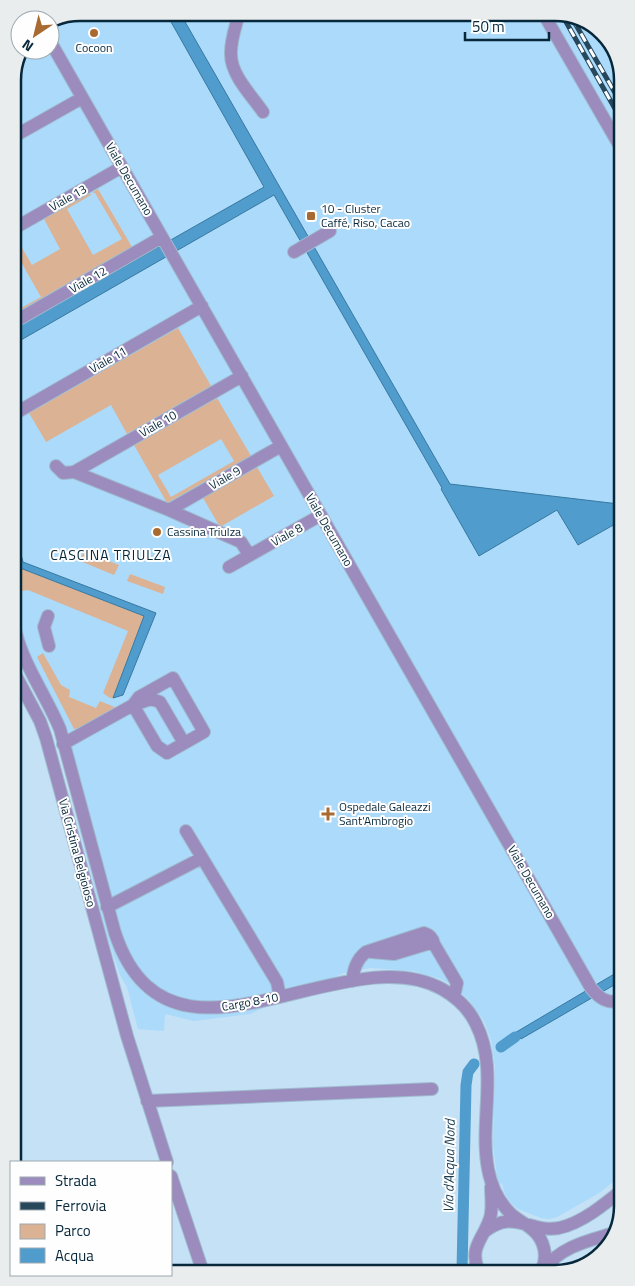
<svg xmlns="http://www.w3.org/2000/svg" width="635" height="1286" viewBox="0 0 635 1286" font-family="'Titillium Web',sans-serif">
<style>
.built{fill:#abdafb}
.green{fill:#dbb394;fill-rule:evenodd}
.water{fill:#4f9ccd;stroke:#3979a1}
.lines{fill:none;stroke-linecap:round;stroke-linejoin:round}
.canal{stroke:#4f9ccd;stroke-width:11}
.minor-casing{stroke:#9fbcd0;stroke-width:14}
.minor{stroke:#9c8cbe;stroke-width:12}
.rail-casing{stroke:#27475b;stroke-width:5}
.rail{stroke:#fefefe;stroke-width:3;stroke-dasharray:9;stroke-linecap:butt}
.poi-dot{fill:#a96a32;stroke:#fefefe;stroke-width:2}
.labels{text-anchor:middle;stroke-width:4;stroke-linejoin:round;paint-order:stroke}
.poi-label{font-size:12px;fill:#07283b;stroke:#fefefe;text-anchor:start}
.street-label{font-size:12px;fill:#07283b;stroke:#fefefe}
.neighbourhood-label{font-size:14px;letter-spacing:1px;fill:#07283b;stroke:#fefefe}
.water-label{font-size:14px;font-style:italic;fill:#1a3b50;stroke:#fefefe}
.rim{fill:none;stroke:#07283b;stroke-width:2.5}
</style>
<rect width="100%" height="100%" fill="#c5e1f5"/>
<path class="built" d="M81,13H559L596,26L617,55L622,1175L599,1193L557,1217L549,1219L541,1218L518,1209L511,1203L505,1194L502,1183L498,1184L493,1145L495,1067L491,1040L484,1021L469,1000L450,984L441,979L413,971L370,968L344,973L250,1014L194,1021L165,1014L164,1031L138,1029L127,987L120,975L106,933L54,729L15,648L13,76L25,50H50V25Z"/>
<path class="green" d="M98,189L132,247L14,314V312L41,297L13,248V237L15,236L32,265L60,249L44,219L90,193L91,195L67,209L93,255L122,239L95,193H93V192Z
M178,328L211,386L127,434L111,405L46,442L29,413Z
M217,398L251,456L167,503L134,445ZM221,439L234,461L171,497L158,475Z
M257,467L274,496L220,527L203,498Z
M84,551L119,565L114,575L80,561Z
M15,566L144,616L113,698H110L103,693L128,631L28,590L17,592L15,586Z
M130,574L165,587L163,594L127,581Z
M43,653L61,685L70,690L69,697L96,708L100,701L117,708L80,728L74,729L37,657Z"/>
<path class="water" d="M166,13H180L450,484L619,504V525L617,523L578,545L557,510L479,556L441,489L442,488L274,195L14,344V329L264,187Z
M15,532L23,562L156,613L123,695L113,698L144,616L15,566Z
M621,970V981L521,1039L519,1036L515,1037L513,1034Z"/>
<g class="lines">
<path class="canal" d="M501,1047L515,1037
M462,1270L466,1085L468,1072L474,1064"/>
<defs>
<path id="minor" d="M239,13C236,26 230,41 231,55C231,75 252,96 263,112
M543,13L618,143
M50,41L591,988C599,998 608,1005 622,1000
M13,137L82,98
M13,229L122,167
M294,252L330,231
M14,322L162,237
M14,414L202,306
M56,466L63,473L74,472L169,510L241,542L246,550L252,554
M74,472L242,376
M169,510L281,446
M229,567L321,515
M48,616L44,627L49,646
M15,629C23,665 46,695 60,729L115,933C169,1095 342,934 442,989C456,997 469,1009 476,1024C499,1069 479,1121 488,1169C491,1185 498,1201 510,1213C517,1220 527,1224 534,1231C544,1240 548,1256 542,1269
M15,674L40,721L46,738L127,1036L167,1162
M173,678L204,732L167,753L157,746L133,705L139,697Z
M63,744L133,705L151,699L160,702L184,743
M186,831L277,982L280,997
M107,907L202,858
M371,952L394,954L427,944H434
M352,981C354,969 356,960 366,952L424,933C430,935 433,938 434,944L457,983L454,997
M147,1101L432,1089
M171,1176L203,1272
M484,1232C514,1208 528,1233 559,1228C582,1223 605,1204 622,1190
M478,1269C469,1247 484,1238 490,1218C493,1208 491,1197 491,1187
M544,1269C562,1246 588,1241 614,1233"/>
</defs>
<use href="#minor" class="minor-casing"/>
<use href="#minor" class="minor"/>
<defs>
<path id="rail" d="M561,13L618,114
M572,18L618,98"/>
</defs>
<use href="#rail" class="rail-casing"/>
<use href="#rail" class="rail"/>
</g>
<g class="poi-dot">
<circle cx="94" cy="33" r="5"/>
<rect x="306" y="211" width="10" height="10" rx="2.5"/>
<circle cx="157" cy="532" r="5"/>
<path d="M325.5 806.5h5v5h5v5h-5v5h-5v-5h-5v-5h5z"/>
</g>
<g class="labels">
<g class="poi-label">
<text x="94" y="52" text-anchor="middle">Cocoon</text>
<text x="321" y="213">10 - Cluster<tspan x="321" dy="14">Caffé, Riso, Cacao</tspan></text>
<text x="167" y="536">Cassina Triulza</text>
<text x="339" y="811">Ospedale Galeazzi<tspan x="339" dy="14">Sant'Ambrogio</tspan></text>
</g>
<g class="street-label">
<text transform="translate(129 179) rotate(60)" y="4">Viale Decumano</text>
<text transform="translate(68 198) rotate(-30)" y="4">Viale 13</text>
<text transform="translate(88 280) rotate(-30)" y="4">Viale 12</text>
<text transform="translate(108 360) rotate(-30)" y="4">Viale 11</text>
<text transform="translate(158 424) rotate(-30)" y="4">Viale 10</text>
<text transform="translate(225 478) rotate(-30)" y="4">Viale 9</text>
<text transform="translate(329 530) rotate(60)" y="4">Viale Decumano</text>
<text transform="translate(287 535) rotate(-29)" y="4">Viale 8</text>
<text transform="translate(77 853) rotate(75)" y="4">Via Cristina Belgioioso</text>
<text transform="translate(531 882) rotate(60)" y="4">Viale Decumano</text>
<text transform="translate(250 1002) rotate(-10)" y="4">Cargo 8-10</text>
</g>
<g class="neighbourhood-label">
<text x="111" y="560">CASCINA TRIULZA</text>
</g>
<g class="water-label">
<text transform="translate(449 1166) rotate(-89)" y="5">Via d'Acqua Nord</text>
</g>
</g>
<path d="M0 0H635V1286H0ZM80 21H555A59 59 0 0 1 614 80V1206A59 59 0 0 1 555 1265H80A59 59 0 0 1 21 1206V80A59 59 0 0 1 80 21Z" fill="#eaedee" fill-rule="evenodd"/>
<path class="rim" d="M80 21H555A59 59 0 0 1 614 80V1206A59 59 0 0 1 555 1265H80A59 59 0 0 1 21 1206V80A59 59 0 0 1 80 21Z"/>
<rect x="10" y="1161" width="162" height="115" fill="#fefefe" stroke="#9ba8b0"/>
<rect x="20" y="1177" width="25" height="8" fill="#9c8cbe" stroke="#9ba8b0"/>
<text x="55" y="1186" font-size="15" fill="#07283b">Strada</text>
<rect x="20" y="1202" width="25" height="8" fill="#27475b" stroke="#9ba8b0"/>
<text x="55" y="1211" font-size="15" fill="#07283b">Ferrovia</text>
<rect x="20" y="1224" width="25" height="15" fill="#dbb394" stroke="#9ba8b0"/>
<text x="55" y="1236" font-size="15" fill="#07283b">Parco</text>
<rect x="20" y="1248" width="25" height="15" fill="#4f9ccd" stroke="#9ba8b0"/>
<text x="55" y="1261" font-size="15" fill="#07283b">Acqua</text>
<g transform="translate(35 35) rotate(215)"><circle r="24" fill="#fefefe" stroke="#9ba8b0"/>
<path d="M0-4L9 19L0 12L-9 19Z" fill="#a96a32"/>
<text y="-8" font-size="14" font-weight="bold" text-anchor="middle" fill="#07283b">N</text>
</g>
<path d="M465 32v8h84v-8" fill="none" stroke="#07283b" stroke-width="2.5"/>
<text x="472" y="32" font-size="15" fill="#07283b" stroke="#fefefe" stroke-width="4" paint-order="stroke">50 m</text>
</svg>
